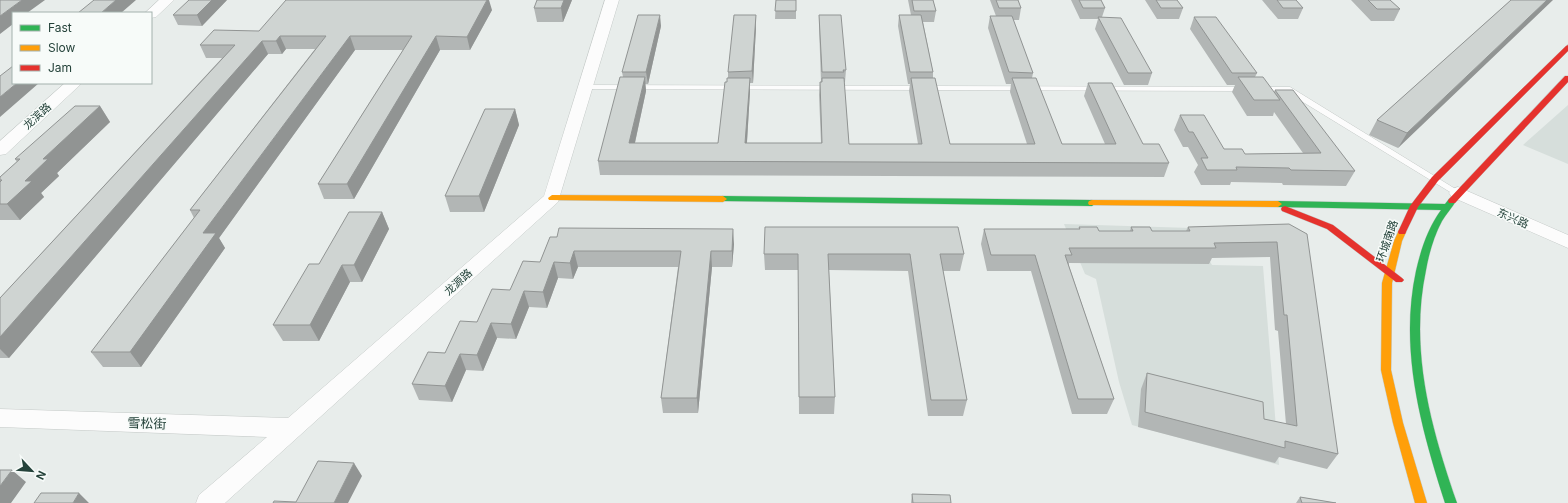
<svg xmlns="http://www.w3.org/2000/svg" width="1568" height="503" viewBox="0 0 1568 503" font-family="Inter,'Noto Sans SC',sans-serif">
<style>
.built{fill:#d6dedb}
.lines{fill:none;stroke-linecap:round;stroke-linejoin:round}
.lane-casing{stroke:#c5cac8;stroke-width:1}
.street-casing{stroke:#c5cac8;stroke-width:1}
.fast-casing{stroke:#c3cbc8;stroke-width:1}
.slow-casing{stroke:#c3cbc8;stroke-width:1}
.jam-casing{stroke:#c3cbc8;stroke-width:1}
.lane{fill:#fcfcfc;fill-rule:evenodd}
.street{fill:#fcfcfc;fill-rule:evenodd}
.fast{fill:#30b455;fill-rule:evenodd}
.slow{fill:#ff9f0a;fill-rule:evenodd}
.jam{fill:#e5322d;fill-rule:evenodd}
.wall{fill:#b2b6b5}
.shaded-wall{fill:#919493}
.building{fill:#cfd4d2;stroke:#919493}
.labels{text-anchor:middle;stroke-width:3;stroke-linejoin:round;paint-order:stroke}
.street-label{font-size:11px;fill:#24423a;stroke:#f7fbf9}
.near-street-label{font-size:13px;fill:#24423a;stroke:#f7fbf9}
</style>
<rect width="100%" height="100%" fill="#e8edeb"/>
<path class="built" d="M1568,105V164L1523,145Z
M1064,224L1191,228L1212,265L1263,266L1279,465L1132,425L1119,382L1096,279L1085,274Z"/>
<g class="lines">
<defs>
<path id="lane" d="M582,85L1246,87L1250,89L1246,91L585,89H582Z
M1257,87H1290L1462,193L1461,195H1455L1285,91H1260L1256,89Z"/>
<path id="street" d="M159,0H174L156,17L151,18V13H145Z
M605,0H619L558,202L225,503H196L199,495L267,437L0,427V409L288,418L544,196Z
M65,83H82L6,154L0,155V141Z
M1458,187L1568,235V248L1452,197L1449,193L1452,189Z"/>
<path id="fast" d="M723,196L1092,200L1096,203L1092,206L720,201L719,199Z
M1452,198L1456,201C1452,208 1446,214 1442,221C1434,236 1429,253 1426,270C1409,350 1431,428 1457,503H1445C1421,428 1399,350 1416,271C1421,249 1428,228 1441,210L1278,207L1274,204L1278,201L1445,204L1449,199Z"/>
<path id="slow" d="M552,195L723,196L727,199L723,202L549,200L548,198Z
M1092,200L1278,201L1282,204L1278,207L1089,205L1088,203L1089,201Z
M1402,229L1406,232L1402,241L1392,283L1391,370L1403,423L1427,503H1415L1393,423L1381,370L1382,283L1394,241L1399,230Z"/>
<path id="jam" d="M1568,45V51L1438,181L1418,207L1405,234H1399L1398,232L1410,206L1432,177L1566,46Z
M1565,76H1568V82L1455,203H1449L1448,201L1449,199Z
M1285,206L1333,225L1402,278L1404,280L1402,282H1396L1327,229L1282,211L1281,209L1282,207Z"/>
</defs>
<use href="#lane" class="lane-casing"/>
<use href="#street" class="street-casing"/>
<use href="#fast" class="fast-casing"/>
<use href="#slow" class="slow-casing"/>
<use href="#jam" class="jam-casing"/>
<use href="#lane" class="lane"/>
<use href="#street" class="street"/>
<use href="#fast" class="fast"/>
<use href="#slow" class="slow"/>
<use href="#jam" class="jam"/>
</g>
<path class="wall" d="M227,0L202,26L178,25L173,15Z
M572,0L563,22H537L534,8Z
M776,0H796V19H775Z
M908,0H933L936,11L934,22H923L933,72V78L950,144H1027L1010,92L1011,84H1006L988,28L990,16H996L990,0H1018L1021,8L1019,20H1013L1033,73L1032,78L1062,144H1105L1084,96L1088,83L1143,144L1169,163L1164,177L600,175L598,161L623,77L622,72L661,26L648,84H645L646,91L635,143H718L727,82L728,78V72L756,15V27L753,83H750V91L747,143H821L819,95L820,82H821L819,26V15L846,70L845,82H844L849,144H918L909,91L910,84H908L898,26L899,15H911Z
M1071,0H1101L1105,8L1102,17L1152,73L1148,85H1124L1095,29L1098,19H1080Z
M1145,0H1177L1183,8L1179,19H1157Z
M1262,0H1296L1303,8L1298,19H1278Z
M1351,0H1390L1400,9L1394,21H1371Z
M1511,0L1398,148L1369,135L1377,120Z
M492,10L470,50H440L354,199H324L318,184L403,50H355L219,238L225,248L141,367H103L91,352L194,218L190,210L315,49H286L282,54H268L9,358H0V298L222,58H206L200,45L259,31Z
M1194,17L1257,73L1255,77L1274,92L1275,90L1355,171L1346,186L1283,185L1282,183L1231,182L1230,185H1201L1194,172L1198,165L1188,147H1183L1174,130L1180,115L1224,149L1245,154L1303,153L1274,112L1273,116H1247L1232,92L1235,85H1227L1190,29Z
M100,106L110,122L57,173L59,176L41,193L44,197L20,220H0V177L17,162L15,159Z
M515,109L519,125L484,212H450L445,196Z
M382,212L389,229L362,282H350L319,341H283L273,325L319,264Z
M1289,224L1338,454L1327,469L1279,457L1275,463L1138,427L1141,389L1147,373L1264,419L1286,424L1278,331L1275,330L1270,257L1212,258L1209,264L1069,263V266L1114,399L1107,414H1072L1031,271H987L981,244L984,229H1079V227L1099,231H1130L1131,227L1152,231H1186L1188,227Z
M550,237L734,244L732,267H712L698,413H663L661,398L678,267H578L573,279L558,278L547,308L529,307L516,339L497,338L483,371L466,370L452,402L419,400L412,384L540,262Z
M764,254H964L960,271H943L967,400L963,416H928L908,271L829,270L835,397L834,414H799L798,270H765Z
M912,494L951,503H911Z
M1300,497L1336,503H1296Z"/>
<path class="shaded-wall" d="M22,0H45L27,13H13V24L0,34V16Z
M116,0H136L121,13H101Z
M212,0H227L202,26L197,15Z
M487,0H489L492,10L470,50L467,37Z
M564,0H572L563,22L561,8Z
M1547,0H1553L1398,148L1407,133Z
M660,15L661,26L648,84L646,72Z
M756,15V27L753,83L752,71Z
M280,36L286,49L282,54L276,41Z
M350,36L355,50L219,238L225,248L141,367L130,352L203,233Z
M436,36L440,50L354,199L347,184Z
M262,41L268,54L9,358L0,349V337Z
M645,77L646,91L632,156L629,143Z
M750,78V91L746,157L745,143Z
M17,83H39L0,117V97Z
M100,106L110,122L57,173L59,176L41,193L44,197L20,220L7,204L43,159Z
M515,109L519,125L484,212L479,196Z
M382,212L389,229L362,282L354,265Z
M733,229L734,244L732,267V251Z
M574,251L578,267L573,279L570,263Z
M711,251L712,267L698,413L697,398Z
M554,262L558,278L547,308L543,292Z
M342,265L350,282L319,341L310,325Z
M524,291L529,307L516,339L511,324Z
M491,323L497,338L483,371L477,355Z
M460,354L466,370L452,402L445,386Z
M354,463L362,476L348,503H334Z
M12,470L26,482L11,503H0V486Z
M79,493L89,503H73Z"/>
<path class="building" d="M0,0H22L0,16Z
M94,0H116L101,13H78Z
M189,0H212L197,15H173Z
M286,0H487L467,37L436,36L347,184H318L412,36H350L203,233H216L130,352H91L200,210H190L326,36H280L276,41H262L0,337V298L235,45H200L214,30L259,31Z
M537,0H564L561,8H534Z
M776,0H796V11H775Z
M912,0H933L936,11H914Z
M996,0H1018L1021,8H999Z
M1079,0H1101L1105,8H1083Z
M1156,0H1177L1183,8H1161Z
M1277,0H1296L1303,8H1283Z
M1368,0H1390L1400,9H1377Z
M1511,0H1547L1407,133L1377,120Z
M638,15H660L646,72H622Z
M734,15H756L752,71L728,72Z
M819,15H841L846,70H843L844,72H822Z
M899,15H921L933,72H910Z
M990,16H1012L1033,73L1009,72Z
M1098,17L1121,18L1152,73H1128Z
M1194,17H1216L1257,73H1232Z
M13,66V83H17L0,97V76Z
M620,77H645L629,143H718L725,82H727V78H750L745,143H822L820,82H822V78H844L849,144H922L911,78H935L950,144H1035L1012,78H1036L1062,144H1116L1088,83H1112L1143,144H1159L1169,163L598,161Z
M1238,77H1263L1280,100H1254Z
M1275,90H1293L1355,171L1291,170L1289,168L1236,167L1237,170H1207L1201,158H1208L1193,132H1189L1180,115H1204L1224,149H1242L1245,154L1321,153Z
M75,106H100L43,159H48L25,181H32L7,204H0V182L2,180H0V177L20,159H15Z
M485,109H515L479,196H445Z
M349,212H382L354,265H342L310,325H273L309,264H319Z
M1289,224L1307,234L1338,454L1285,441V448L1145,412L1147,373L1263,402L1264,419L1297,426L1287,315H1284L1277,242L1214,243L1216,248H1069L1072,255H1065L1114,399H1078L1035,255H991L984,229H1080L1079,227H1097L1099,231H1133L1131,227H1150L1152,231H1190L1188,227Z
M765,227H958L964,254H940L967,400H931L910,254H828L835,397H799L798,254H764Z
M559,228L733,229L732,251H711L697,398H661L681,251H574L570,263L554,262L543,292L524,291L511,324L491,323L477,355L460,354L445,386L412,384L428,352L445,353L460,321L477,322L492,289L510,290L523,261L540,262L550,237H557Z
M318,461L354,463L334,503H273L274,501L296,502Z
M0,470H12L0,486Z
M41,493H79L73,503H34Z
M912,494L950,495L951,503H913Z
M1300,497L1336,503H1302Z"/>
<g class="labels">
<g class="street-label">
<text transform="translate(37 116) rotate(-42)" y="4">龙滨路</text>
<text transform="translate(1513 218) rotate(24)" y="4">东兴路</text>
<text transform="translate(1387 241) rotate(-71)" y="4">环城南路</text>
<text transform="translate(458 282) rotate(-42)" y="4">龙源路</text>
</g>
<g class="near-street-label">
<text transform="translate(147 423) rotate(2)" y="5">雪松街</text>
</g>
</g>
<rect x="12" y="12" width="140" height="72" fill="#f7fbf9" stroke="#a3b1ad"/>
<rect x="20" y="25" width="20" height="6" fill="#30b455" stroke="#a3b1ad"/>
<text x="48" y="32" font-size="12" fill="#24423a">Fast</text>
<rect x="20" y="45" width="20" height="6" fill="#ff9f0a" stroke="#a3b1ad"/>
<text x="48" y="52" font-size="12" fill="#24423a">Slow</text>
<rect x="20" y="65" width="20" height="6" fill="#e5322d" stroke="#a3b1ad"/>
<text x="48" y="72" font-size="12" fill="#24423a">Jam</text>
<g transform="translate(32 471) rotate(116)" stroke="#f7fbf9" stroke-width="3" paint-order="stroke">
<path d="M0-3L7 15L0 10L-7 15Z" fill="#24423a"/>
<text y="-6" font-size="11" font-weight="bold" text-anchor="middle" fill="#24423a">N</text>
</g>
</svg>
